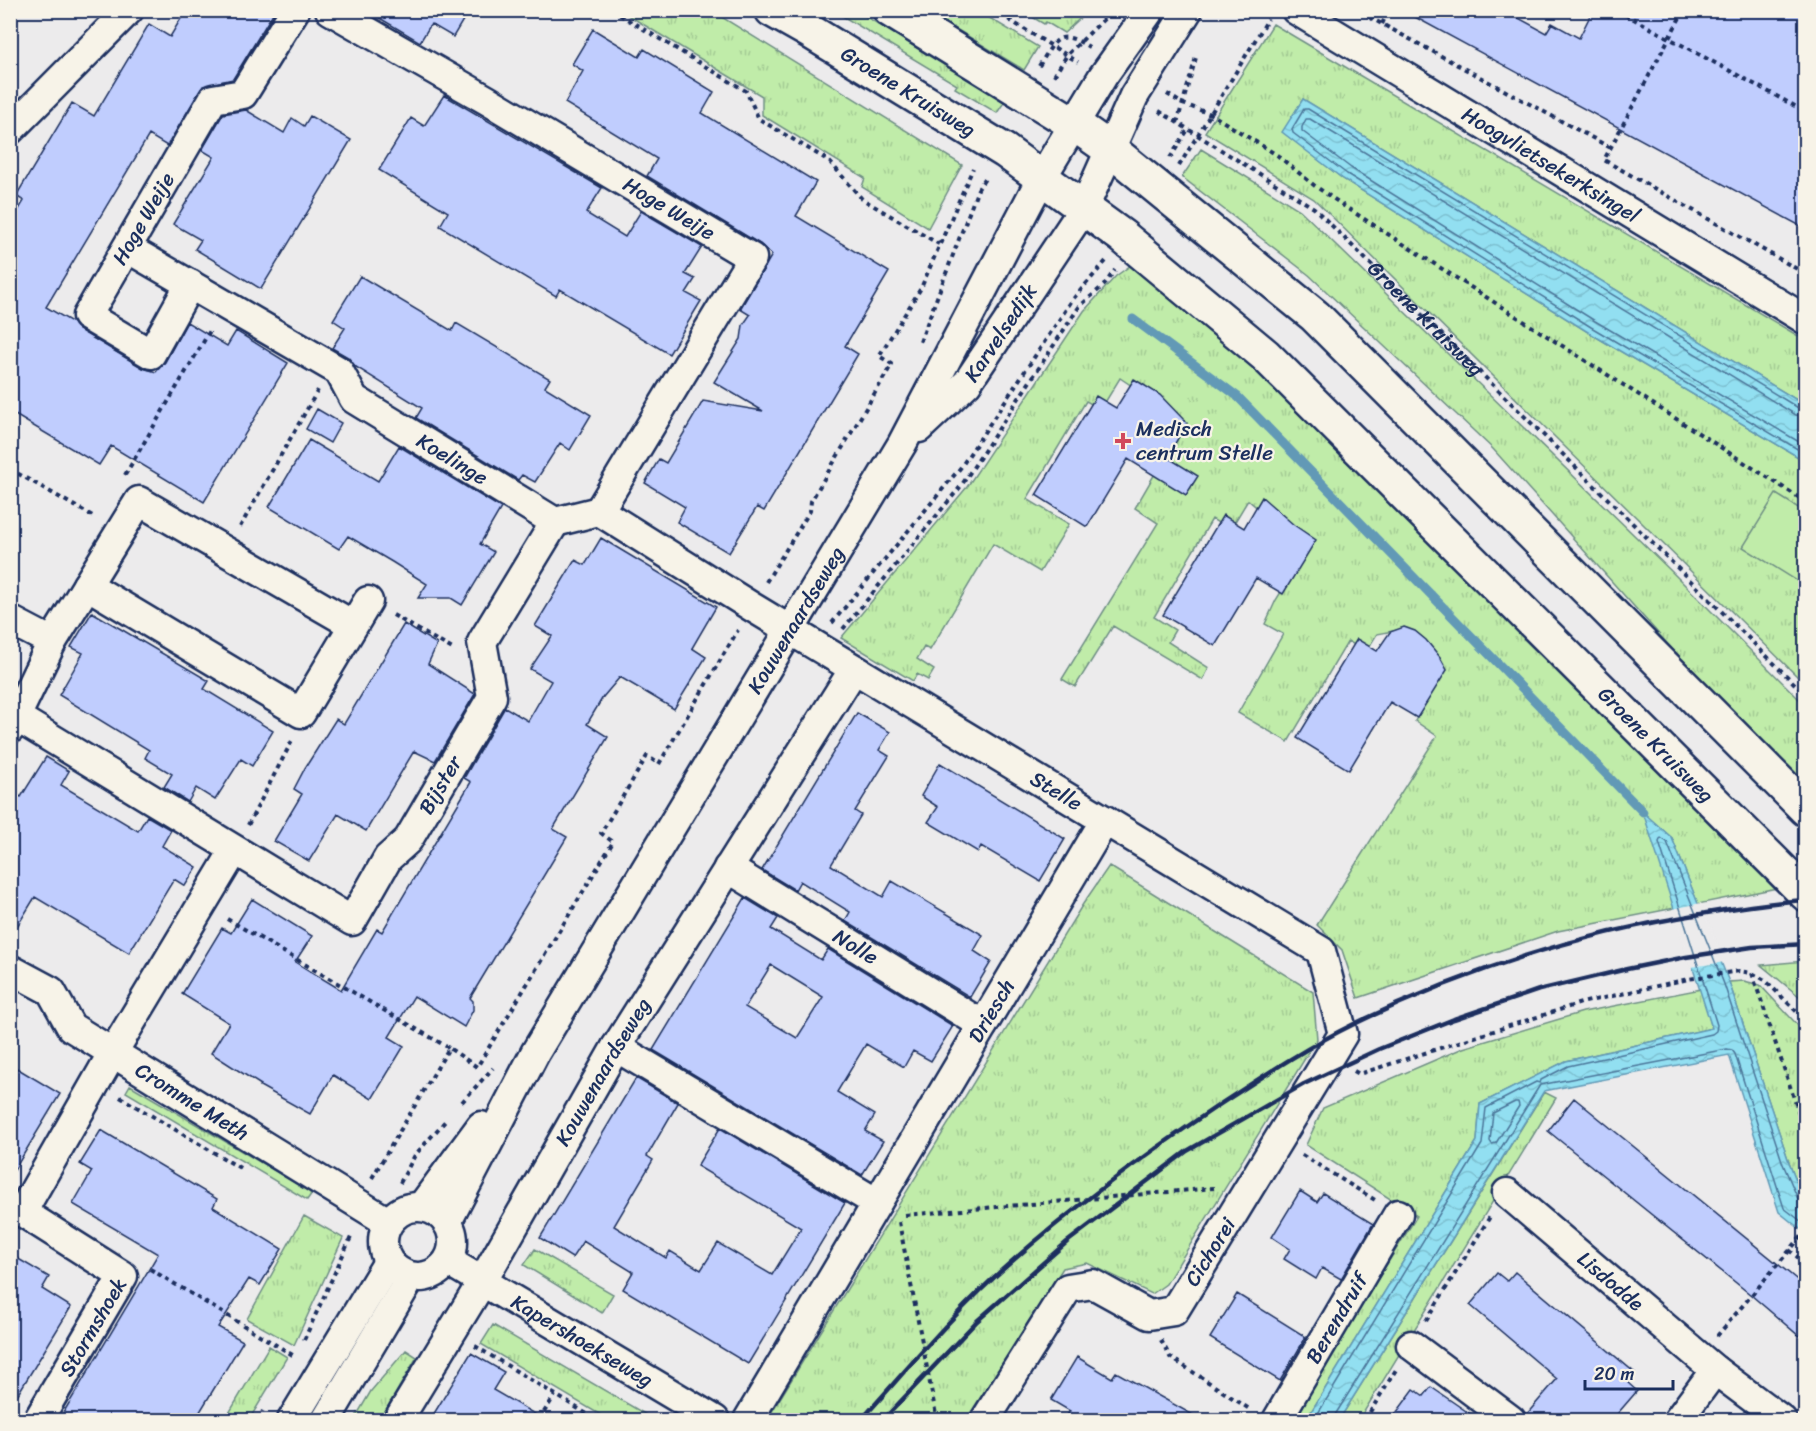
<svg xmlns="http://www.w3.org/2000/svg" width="1816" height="1431" viewBox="0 0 1816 1431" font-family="Sriracha,sans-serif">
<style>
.grass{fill:url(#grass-tufts);stroke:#6e8e84;stroke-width:1.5}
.pitch{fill:#c0eca9;stroke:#6e8e84;stroke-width:1.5}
.water{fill:url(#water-waves);stroke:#6299b6;stroke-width:1.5}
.pier{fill:#ecebec}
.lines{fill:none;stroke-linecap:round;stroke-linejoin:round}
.shore{stroke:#4b7599;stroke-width:1.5}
.stream{stroke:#6299b6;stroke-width:9}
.building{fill:#c0cdfe;stroke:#1b2f5e;stroke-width:1.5;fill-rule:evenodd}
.minor-casing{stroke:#1b2f5e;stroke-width:33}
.major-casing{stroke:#1b2f5e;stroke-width:38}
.path{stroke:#1b2f5e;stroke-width:4;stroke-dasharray:4.5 4.5;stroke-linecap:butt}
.minor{stroke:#f7f3e8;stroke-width:28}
.major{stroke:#f7f3e8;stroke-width:33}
.rail{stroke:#1b2f5e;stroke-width:4.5}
.poi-dot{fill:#d1495b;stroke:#f7f3e8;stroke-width:2}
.labels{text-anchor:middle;stroke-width:4.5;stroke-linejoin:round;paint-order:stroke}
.street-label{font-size:21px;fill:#1b2f5e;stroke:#f7f3e8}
.poi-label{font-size:21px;fill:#1b2f5e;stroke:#f7f3e8;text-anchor:start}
</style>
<defs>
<pattern id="grass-tufts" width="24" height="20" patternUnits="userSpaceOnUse" patternTransform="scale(1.5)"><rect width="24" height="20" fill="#c0eca9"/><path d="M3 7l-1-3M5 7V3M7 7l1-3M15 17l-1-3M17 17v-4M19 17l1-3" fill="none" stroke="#a4cb94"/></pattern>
<pattern id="water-waves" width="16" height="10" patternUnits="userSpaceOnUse" patternTransform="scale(1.5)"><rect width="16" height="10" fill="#92dff1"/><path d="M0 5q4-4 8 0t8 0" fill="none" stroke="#7dc0d1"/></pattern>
</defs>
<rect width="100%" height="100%" fill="#ecebec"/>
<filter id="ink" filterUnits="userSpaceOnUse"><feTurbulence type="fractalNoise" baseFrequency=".0167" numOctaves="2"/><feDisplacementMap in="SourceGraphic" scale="12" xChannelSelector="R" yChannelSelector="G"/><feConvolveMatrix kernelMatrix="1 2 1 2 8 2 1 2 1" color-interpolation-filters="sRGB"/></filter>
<g filter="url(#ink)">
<path class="grass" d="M621,11H712L962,165L928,228L862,187L865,178L762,115V96Z
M834,11H857L1005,101L997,113L955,88L957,85Z
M926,11H978L1038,47L1024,70Z
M1022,11H1088L1064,33L1046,22L1044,24Z
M1273,24L1805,340V405L1303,99L1283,132L1343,179L1588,332L1805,461V684L1314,199L1205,132Z
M1201,149L1300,210L1670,570L1805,705V787L1674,651L1493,449L1309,275L1182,177Z
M1130,266L1135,269L1254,367L1777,888L1698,904L1672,838L1644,814L1675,908L1558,931L1358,998L1342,950L1317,925L1437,736L1415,721L1442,674L1398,630L1377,634L1366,652L1348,641L1288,742L1238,713L1283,634L1265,624L1276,600L1310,545L1281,528L1248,500L1230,530L1212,519L1154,617L1175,630L1168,642L1209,668L1203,680L1113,626L1075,687L1062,679L1158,523L1135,508L1182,427L1156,402L1120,378L1101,409L1086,401L1027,499L1069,524L1040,572L993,544L930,650L924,647L917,659L934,670L928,680L917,674L913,681L841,638L967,487L1084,311L1116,276Z
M1109,866L1313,992L1317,1039L1166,1284L1152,1294L1087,1263L1063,1268L966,1420H771L768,1418L1083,904Z
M1805,961V1001L1761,965Z
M1744,981L1760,985L1805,1033V1203L1789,1162L1729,982Z
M1701,989L1712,1028L1566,1061L1480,1104L1477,1141L1306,1420H1290L1417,1216L1306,1145L1323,1108L1463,1048L1583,1012Z
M130,1085L312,1193L307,1200L126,1092Z
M1544,1092L1556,1098L1359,1420H1339Z
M304,1216L343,1238L294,1345L247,1319Z
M535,1249L613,1294L602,1313L524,1265Z
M493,1325L655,1420H609L481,1344Z
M269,1346L287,1357L249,1420H225Z
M406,1350L417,1357L380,1420H354L371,1391Z"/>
<path class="pitch" d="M1776,494L1805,512V586L1743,547Z"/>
<path class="water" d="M1303,99L1805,405V461L1588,332L1343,179L1282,132Z
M1643,812L1672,838L1729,982L1789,1162L1805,1203V1233L1779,1212L1729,1055L1544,1091L1339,1420H1306L1477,1141L1480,1104L1566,1061L1712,1028Z"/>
<path class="pier" d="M1701,903L1725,962L1691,967L1672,909Z"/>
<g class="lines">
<path class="shore" d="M1806,410L1800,409L1308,109H1304L1292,129L1293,133L1347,174L1591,327L1806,454
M1806,417L1796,415L1310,119H1306L1302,127V131L1351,168L1595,321L1806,446
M1515,1102H1518L1519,1106L1496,1143L1492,1144L1490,1141L1493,1113Z
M1314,1420L1482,1144L1486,1108L1536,1082L1540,1083L1541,1080L1568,1066L1712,1034L1716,1031L1717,1025L1659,842L1661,838L1667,842L1724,984L1783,1164L1798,1199L1806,1203
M1334,1420L1335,1415L1540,1085L1727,1049L1732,1050L1735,1054L1784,1208L1806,1225"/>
<path class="stream" d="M1133,319L1237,396L1643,812"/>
</g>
<path class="building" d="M186,10H275L233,79L203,86L167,146L149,135L46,307L72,322L79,330L143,368L156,372L165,362L187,322L227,346L236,331L288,363L204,502L111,446L99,465L10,412V224L24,201L16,196L72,103L94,116L149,24L170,37Z
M366,10H469L453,37L431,24L420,42Z
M1402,10H1504L1546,33L1552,23L1579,38L1593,10H1806V229Z
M593,29L639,57L644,49L714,92L702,113L816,182L796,216L889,272L845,346L858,354L764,511L757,507L729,553L677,522L685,507L645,483L659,459L666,463L703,401L763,411L714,382L741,339L743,325L750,315L740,309L772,255L760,244L647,176L657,159L565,103L583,71L572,64Z
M444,95L602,188L586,213L625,237L641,211L702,247L685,274L695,279L686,293L701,301L669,354L560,289L556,296L440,226L448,212L379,170L411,118L424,126Z
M246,110L284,133L292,118L304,126L310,116L351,140L261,289L195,249L201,240L173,224L214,157L202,150L223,114Z
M360,276L452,331L456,323L550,379L545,387L591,415L570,450L560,443L535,482L522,475L518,480L416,418L422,408L356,367L348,357L332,348L345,328L333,320Z
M1134,379L1160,395L1187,423L1167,457L1198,476L1186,495L1128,459L1087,527L1036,495L1096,396L1116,408Z
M317,409L341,423L330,443L306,429Z
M309,440L378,481L399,446L501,508L480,544L494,552L462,605L451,598H418L427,584L392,562L348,536L339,549L269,507Z
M1262,497L1294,525L1316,540L1283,594L1256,578L1215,646L1163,615L1223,515L1244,528Z
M601,538L716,607L692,648L706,657L674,709L620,677L603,697L587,724L608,737L553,829L567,837L470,998L473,1001V1010L464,1027L414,996L389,1037L404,1046L372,1099L333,1075L310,1114L260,1086L261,1085L211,1053L229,1023L182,994L222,928L231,933L252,899L312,936L295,962L341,990L377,929L382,932L471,782L464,778L505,707L528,721L551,681L530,669L552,636L535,626L575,560L585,565Z
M92,612L209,681L204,689L273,731L252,766L241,759L215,800L196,788L188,802L164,787L172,774L145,758L149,750L59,695L83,653L71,647Z
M404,624L437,644L428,664L475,694L435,761L414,751L366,831L338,814L309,861L274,841L302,794L294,789L305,768L336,719L344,724Z
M1404,627L1415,631L1426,640L1440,657L1447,670L1417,718L1390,702L1349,770L1297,738L1357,639L1377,651L1390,632Z
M857,713L890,732L879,750L889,756L855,811L861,815L831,865L883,897L892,881L983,935L974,951L991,962L970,997L845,921L850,912L800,881L795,890L762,870Z
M46,757L69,771L61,785L138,831L147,816L171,830L162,846L197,867L185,886L174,879L129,953L35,897L10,938V791L21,797Z
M940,763L1065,839L1040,881L981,846L978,852L928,822L938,807L921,796Z
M745,898L778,918L771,929L821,960L828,949L953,1026L931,1061L913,1051L904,1067L866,1044L837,1092L875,1115L865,1131L883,1141L862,1175L653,1050ZM771,965L823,997L797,1038L745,1007Z
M10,1064L60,1094L10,1177Z
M636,1078L678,1103L647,1156L653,1160L614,1226L666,1258L670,1251L701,1270L718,1243L772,1275L801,1228L697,1166L720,1128L845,1203L748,1364L623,1289L633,1272L583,1241L572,1258L540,1238Z
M1574,1098L1806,1287V1342L1751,1295L1548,1131Z
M101,1130L217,1199L213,1207L282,1249L260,1285L249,1279L218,1327L243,1341L195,1420H59L158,1254L73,1204L92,1171L80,1164Z
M1300,1191L1317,1202L1323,1193L1373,1224L1341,1279L1322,1268L1316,1279L1284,1259L1290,1249L1272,1237Z
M10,1254L49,1277L42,1289L71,1307L10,1407Z
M1515,1272L1635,1373L1628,1383L1637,1391L1612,1420H1527L1526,1415L1557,1379L1470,1305L1497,1273L1507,1281Z
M1237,1294L1306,1337L1280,1381L1210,1338Z
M471,1353L504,1372L493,1390L545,1420H430Z
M1077,1357L1112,1378L1116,1372L1202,1420H1064L1070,1411L1051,1400Z
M1431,1387L1479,1420H1391L1414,1389L1424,1396Z"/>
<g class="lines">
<defs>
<g id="minor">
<path id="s2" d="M330,10L487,100L752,258L599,511"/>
<path id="s3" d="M1296,10L1806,320"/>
<path d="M10,130L129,10"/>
<path id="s4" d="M127,248L339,371L354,399L555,522L599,511L752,607L1321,951L1343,1034L1174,1311L1149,1315L1093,1284L1068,1288L985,1420"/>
<path id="s5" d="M190,284L151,354L87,316L213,99L243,94L295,10"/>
<path id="s6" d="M919,428L967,383L1084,208L1134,96L1188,10"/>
<path d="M87,585L301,713L368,601"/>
<path d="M10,620L52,642"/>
<path id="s7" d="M18,718L352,921L388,858L408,840L492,697L482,642L555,522"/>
<path d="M10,729L52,642L139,501L353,625"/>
<path id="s8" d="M728,868L983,1025"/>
<path id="s9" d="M10,969L51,991L71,1027L388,1222"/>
<path d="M616,1047L877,1203"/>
<path id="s10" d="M1507,1193L1715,1370L1782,1420"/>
<path d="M422,1206L481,1126"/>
<circle cx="418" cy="1242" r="35"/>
<path id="s11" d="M447,1222L535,1053L902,444L1042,177L1103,76L1150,10"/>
<path id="s12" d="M448,1261L715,1420"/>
<path d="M1411,1345L1511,1420"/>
<path id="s13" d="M38,1420L123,1276L22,1212L112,1054L234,851"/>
<path d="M292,1420L388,1262"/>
<path d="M326,1420L411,1277"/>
<path id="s14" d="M398,1420L482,1282L616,1047L854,669"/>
<path id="s15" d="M748,1420L1105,820"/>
<path id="s16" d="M1277,1420L1398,1214"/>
<path d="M1678,1420L1715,1370"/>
</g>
<g id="major">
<path id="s17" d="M772,10L811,32L1005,151L1122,236L1265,355L1806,894"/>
<path d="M890,10L1074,124L1111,150L1315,316L1806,809"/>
</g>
</defs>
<use href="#minor" class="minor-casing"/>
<use href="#major" class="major-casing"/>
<g class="path">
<path d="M612,10L746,91L759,119L829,161L862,199L939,244"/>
<path d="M993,10L1078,62"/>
<path d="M1617,10L1806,112"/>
<path d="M1684,10L1604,160L1806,274"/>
<path d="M1369,17L1611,148"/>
<path d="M1382,24L1389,10"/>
<path d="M1039,66C1056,39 1058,28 1089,47"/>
<path d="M1054,76L1067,55L1108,15"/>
<path d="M1167,94L1183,104L1211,114L1277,155L1315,186L1344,206L1806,502"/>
<path id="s1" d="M1159,111L1314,208L1806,695"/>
<path d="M1177,123L1197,54"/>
<path d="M1170,158L1187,131"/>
<path d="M1179,166L1268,19"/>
<path d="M920,342L978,189L986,177"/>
<path d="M10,469L96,518"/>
<path d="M125,475L211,329"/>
<path d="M240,527L318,390"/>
<path d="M766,582L810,511L811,501L892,364L879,356L921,288L973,168"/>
<path d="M393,615L454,650"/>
<path d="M832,623L961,467L1073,299L1106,261"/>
<path d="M843,629L961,486L1079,307L1104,285L1115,270"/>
<path d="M248,825L293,739"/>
<path d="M227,919L449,1048"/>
<path d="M1752,973L1806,1134"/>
<path d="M1354,1071L1359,1074L1581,1003L1688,979L1739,971L1752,973L1765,980L1806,1021"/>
<path d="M120,1097L240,1168"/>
<path d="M462,1102L493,1068"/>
<path d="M1302,1155L1375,1200"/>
<path d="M372,1178L449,1048L477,1067L613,842L601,833L647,756L659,764L738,630"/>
<path d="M400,1183L415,1155L447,1119"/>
<path d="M905,1215L1214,1188"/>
<path d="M899,1222L937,1420"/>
<path d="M1789,1250L1806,1264"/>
<path d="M150,1269L296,1357"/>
<path d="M1426,1321L1491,1215"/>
<path d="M1717,1336L1806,1231"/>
<path d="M304,1340L352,1235"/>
<path d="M1161,1340L1170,1357L1251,1410"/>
<path d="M475,1346L597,1420"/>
<path d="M257,1420L263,1411"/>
<path d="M539,1420L555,1395"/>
<path d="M1365,1420L1397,1368"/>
</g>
<use href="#minor" class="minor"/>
<use href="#major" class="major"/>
<path class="rail" d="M861,1420C909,1367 956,1310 1010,1263C1076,1205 1146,1154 1219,1105C1262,1077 1305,1048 1352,1025C1462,972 1580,933 1701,914C1736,908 1770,902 1806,900
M883,1420L977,1321L1067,1242L1187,1151L1304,1084L1379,1049L1454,1019L1539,990L1627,969L1686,957L1752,947L1806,944"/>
</g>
</g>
<path class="poi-dot" d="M1120 432h6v6h6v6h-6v6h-6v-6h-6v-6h6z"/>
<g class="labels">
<g class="street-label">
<text dy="7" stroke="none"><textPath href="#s17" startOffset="159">Groene Kruisweg</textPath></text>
<text dy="7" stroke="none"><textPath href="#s3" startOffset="298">Hoogvlietsekerksingel</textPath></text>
<text dy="7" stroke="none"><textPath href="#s2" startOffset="393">Hoge Weije</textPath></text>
<text dy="7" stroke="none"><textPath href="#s5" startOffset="267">Hoge Weije</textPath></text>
<text dy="7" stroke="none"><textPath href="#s1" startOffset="340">Groene Kruisweg</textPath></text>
<text dy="7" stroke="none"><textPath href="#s6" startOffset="126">Karvelsedijk</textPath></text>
<text dy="7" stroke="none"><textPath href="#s4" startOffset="392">Koelinge</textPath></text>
<text dy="7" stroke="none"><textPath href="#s11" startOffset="696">Kouwenaardseweg</textPath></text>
<text dy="7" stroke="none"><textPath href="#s17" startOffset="1155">Groene Kruisweg</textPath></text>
<text dy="7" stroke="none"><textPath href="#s7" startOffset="554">Bijster</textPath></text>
<text dy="7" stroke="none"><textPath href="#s4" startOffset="1094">Stelle</textPath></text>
<text dy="7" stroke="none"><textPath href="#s8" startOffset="150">Nolle</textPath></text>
<text dy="7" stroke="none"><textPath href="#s15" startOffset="476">Driesch</textPath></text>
<text dy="7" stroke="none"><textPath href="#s14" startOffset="404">Kouwenaardseweg</textPath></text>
<text dy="7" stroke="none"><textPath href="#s9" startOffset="230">Cromme Meth</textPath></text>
<text transform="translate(1210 1252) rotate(-58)" y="7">Cichorei</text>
<text dy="7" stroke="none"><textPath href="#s10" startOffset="136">Lisdodde</textPath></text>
<text dy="7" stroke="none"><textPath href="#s16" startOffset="118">Berendruif</textPath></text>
<text dy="7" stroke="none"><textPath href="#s13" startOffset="108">Stormshoek</textPath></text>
<text dy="7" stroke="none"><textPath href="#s12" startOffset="156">Kapershoekseweg</textPath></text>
</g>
<g class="poi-label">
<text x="1136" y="436">Medisch<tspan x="1136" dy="24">centrum Stelle</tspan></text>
</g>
</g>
<rect width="1816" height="1431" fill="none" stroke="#f7f3e8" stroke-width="36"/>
<rect x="18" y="18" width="1780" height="1395" fill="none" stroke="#1b2f5e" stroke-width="2" filter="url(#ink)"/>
<path d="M1585 1380v9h88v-9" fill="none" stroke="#1b2f5e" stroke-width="3"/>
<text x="1594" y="1380" font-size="18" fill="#1b2f5e" stroke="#f7f3e8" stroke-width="4.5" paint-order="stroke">20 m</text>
</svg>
